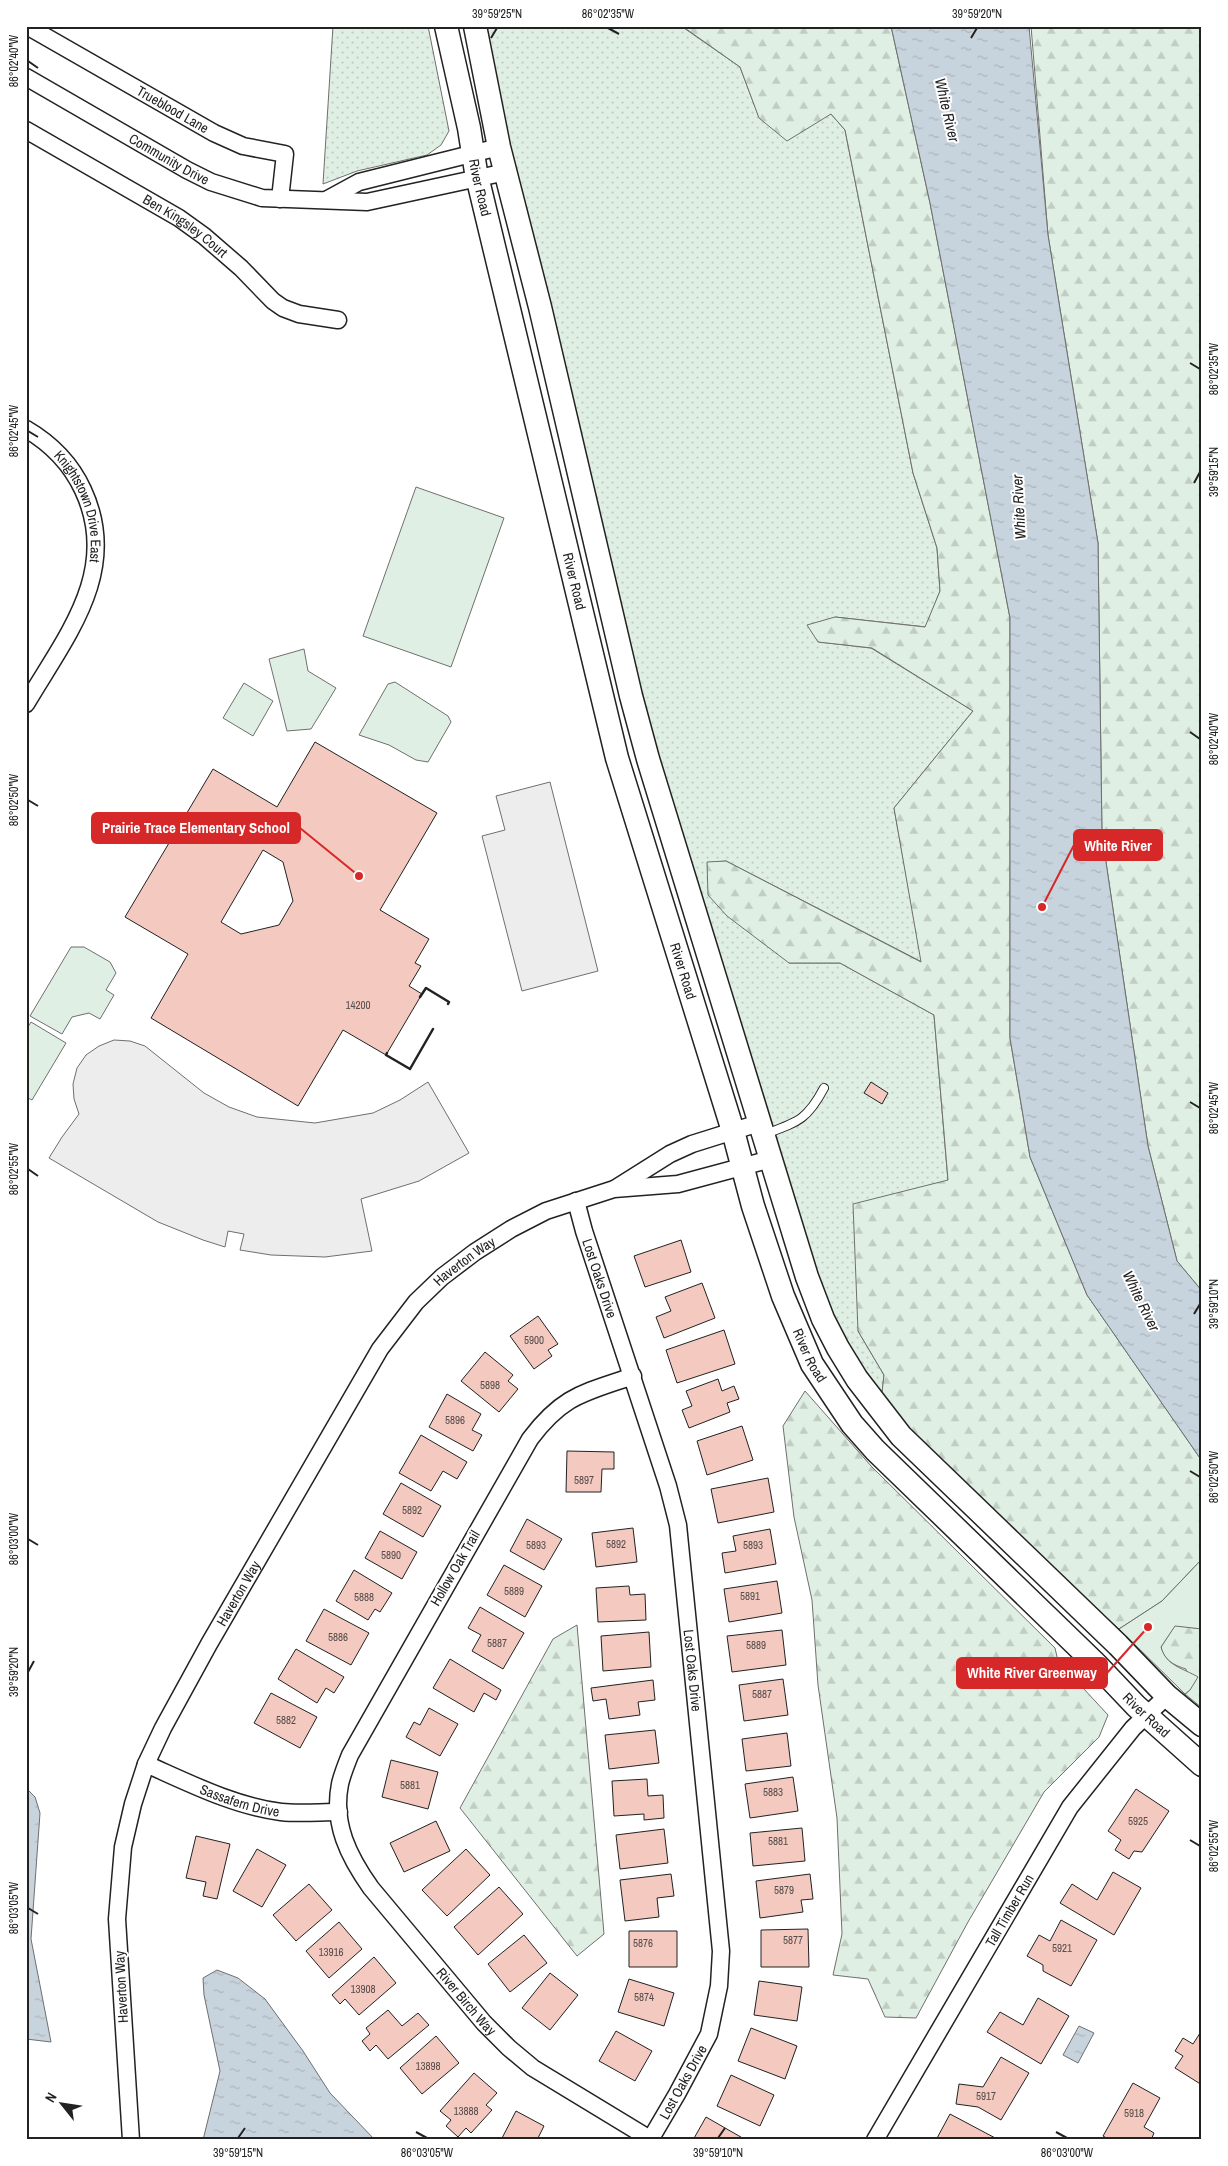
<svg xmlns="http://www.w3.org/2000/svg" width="1228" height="2166" viewBox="0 0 1228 2166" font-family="'Archivo Narrow',sans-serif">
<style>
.grass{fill:url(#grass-dots);stroke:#6f6f6f}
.forest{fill:url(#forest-firs);stroke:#6f6f6f}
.park{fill:#e0efe3;stroke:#6f6f6f}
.parking{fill:#ededed;stroke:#6f6f6f}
.water{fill:url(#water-ripples);stroke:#6f6f6f}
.building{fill:#f3c9c0;stroke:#222;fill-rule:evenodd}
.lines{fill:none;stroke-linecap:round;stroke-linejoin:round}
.service-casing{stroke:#222;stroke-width:10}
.minor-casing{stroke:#222;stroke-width:19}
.secondary-casing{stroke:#222;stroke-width:25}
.service{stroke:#fff;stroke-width:8}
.minor{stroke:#fff;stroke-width:16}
.secondary{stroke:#fff;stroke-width:22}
.wall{stroke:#222;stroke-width:2.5}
.ticks{fill:none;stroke:#222;stroke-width:2}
.labels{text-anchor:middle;stroke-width:4;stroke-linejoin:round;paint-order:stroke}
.number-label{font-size:11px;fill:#564c4a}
.street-label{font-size:14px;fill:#222;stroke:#fff}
.water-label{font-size:15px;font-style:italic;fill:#222;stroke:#fff}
.leader{fill:none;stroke:#d62828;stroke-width:2}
.callout-dot{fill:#d62828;stroke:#fff;stroke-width:2}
.callout{fill:#d62828;stroke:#d62828;stroke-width:2}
.callout-label{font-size:15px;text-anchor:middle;font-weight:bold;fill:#fff}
.neatline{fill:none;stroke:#222;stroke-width:2}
.ticks-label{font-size:12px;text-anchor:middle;fill:#222}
</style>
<defs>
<pattern id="grass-dots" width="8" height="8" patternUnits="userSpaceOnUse" patternTransform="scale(1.25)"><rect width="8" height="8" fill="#e0efe3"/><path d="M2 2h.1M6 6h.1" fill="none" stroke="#c0cdc2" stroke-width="1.8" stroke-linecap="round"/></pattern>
<pattern id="forest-firs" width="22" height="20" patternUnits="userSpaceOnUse" patternTransform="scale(1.25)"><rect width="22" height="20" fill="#e0efe3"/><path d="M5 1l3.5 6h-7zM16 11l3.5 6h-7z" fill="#c0cdc2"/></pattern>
<pattern id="water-ripples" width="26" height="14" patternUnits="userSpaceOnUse" patternTransform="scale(1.25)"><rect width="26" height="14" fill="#c7d3dd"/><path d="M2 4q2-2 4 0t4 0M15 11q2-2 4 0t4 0" fill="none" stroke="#abb5bd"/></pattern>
</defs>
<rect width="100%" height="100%" fill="#fff"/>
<path class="grass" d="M333,26H428L449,131L441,145L427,155L357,171L323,184Z
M472,26H681L740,67L759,117L831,114L845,130L913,473L937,548L940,591L926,627L835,617L819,642L871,648L973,711L894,808L922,962L726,861L707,863L789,963H840L934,1015L948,1181L858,1331L884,1375L880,1410L838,1348L692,903Z"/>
<path class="forest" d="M682,26H891L930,203L1010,618V1038L1030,1157L1087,1295L1202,1461V1559L1162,1601L1119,1629L952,1487L880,1410L884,1375L858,1331L853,1204L948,1180L934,1015L840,963H789L727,916L708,895L707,862L726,861L921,962L894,808L973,711L872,648L818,642L807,625L835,617L925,627L940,591L937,548L913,473L845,130L831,114L787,141L759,118L740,67Z
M1031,26H1202V1291L1177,1261L1148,1146L1102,835L1098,543L1048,235Z
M805,1391L872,1467L1055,1648L1058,1661L1108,1715L1099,1737L1044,1792L968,1922L916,2018L885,2017L868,1979L833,1975L842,1934L837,1818L818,1685L812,1600L794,1517L783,1426Z
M577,1625L604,1934L577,1956L460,1808L553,1639Z
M1175,1625L1202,1629V1708L1185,1694L1190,1690L1186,1669C1173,1665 1164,1660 1161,1647Z"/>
<path class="park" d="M416,487L504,518L451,667L363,636Z
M304,649L308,671L336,688L311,729L287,731L269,659Z
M395,682L448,716L451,722L428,762L416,760L389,745L359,735L388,684Z
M244,683L273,701L253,736L223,718Z
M71,947H84L110,962L116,973L106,990L114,995L100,1019L89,1013L72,1017L62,1034L30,1016Z
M31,1022L66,1043L32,1100L26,1097V1030Z
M1202,1559V1629L1175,1626L1161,1647C1166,1666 1183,1668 1198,1677L1190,1690L1185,1694L1119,1629L1162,1601Z"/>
<path class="parking" d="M550,782L598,971L522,991L482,836L505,830L496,796Z
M114,1040L130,1041L145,1046L204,1093L229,1107L257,1117L315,1123L373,1113L400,1100L428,1082L469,1153L419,1181L361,1199L372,1251L325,1257L271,1255L240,1250L244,1234L228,1231L225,1247L203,1240L158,1222L49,1158L62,1137L79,1114L74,1099L73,1084L77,1068L86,1055L99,1046Z"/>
<path class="water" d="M891,26H1029L1048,235L1098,543L1102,835L1148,1146L1177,1261L1202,1291V1461L1087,1295L1030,1157L1010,1038V618L930,203Z
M26,1788L35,1797L40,1813L31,1939L51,2042L26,2039Z
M217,1970L238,1978L265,1999L303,2051L330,2093L375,2140H203L220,2071L204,1995L203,1978Z
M1079,2026L1094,2033L1078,2063L1063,2055Z"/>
<path class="building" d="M315,742L437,813L380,910L429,939L415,963L421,966L409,986L422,994L386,1055L343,1030L298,1106L151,1018L188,954L125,917L213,769L277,807ZM263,850L283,862L293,901L279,925L241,934L221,922Z
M871,1082L888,1093L882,1104L864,1093Z
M681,1240L691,1272L645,1287L634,1256Z
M702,1283L715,1318L664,1338L656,1317L671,1311L665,1297Z
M538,1316L558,1344L548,1350L552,1356L534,1369L510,1336Z
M724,1330L735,1364L677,1383L666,1350Z
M485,1352L513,1375L508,1381L518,1389L499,1412L461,1381Z
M718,1379L722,1391L734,1386L739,1399L727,1403L730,1412L689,1428L682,1410L692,1406L686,1391Z
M447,1394L481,1414L472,1430L482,1435L473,1451L429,1427Z
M742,1426L753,1460L707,1475L697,1441Z
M421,1435L467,1462L457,1479L443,1471L431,1491L399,1473Z
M567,1451L614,1452V1469H602L601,1492H566Z
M768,1478L774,1512L718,1523L711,1489Z
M401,1483L441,1506L423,1537L383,1514Z
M527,1519L562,1539L544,1570L510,1551Z
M633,1528L637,1562L596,1567L592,1533Z
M770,1529L776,1564L725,1573L722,1553L736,1551L733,1536Z
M380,1531L417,1552L402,1579L365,1558Z
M504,1565L542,1586L525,1617L487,1595Z
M354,1570L392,1593L380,1612L375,1609L368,1620L336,1601Z
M777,1581L782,1613L729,1622L724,1589Z
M629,1586L630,1595L645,1594L646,1620L598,1622L596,1588Z
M480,1607L524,1633L503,1669L472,1651L481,1635L468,1628Z
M324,1609L369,1633L351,1665L306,1641Z
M782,1630L786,1665L732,1672L727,1636Z
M649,1632L651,1667L603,1671L601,1636Z
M296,1649L344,1677L334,1693L326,1688L317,1703L278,1679Z
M450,1659L501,1690L496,1700L484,1693L474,1712L433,1688Z
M783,1679L788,1715L744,1721L739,1685Z
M653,1680L655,1700L638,1702L640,1715L609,1719L606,1699L593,1701L591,1688Z
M271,1693L317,1717L300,1748L254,1723Z
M429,1708L458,1724L440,1756L406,1737L414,1722L420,1725Z
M655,1730L659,1763L609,1769L605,1735Z
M787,1733L791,1766L746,1771L742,1739Z
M391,1760L438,1772L428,1809L382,1797Z
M793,1777L798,1811L750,1818L745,1784Z
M647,1779L648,1796L663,1795L664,1818L644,1820V1814L614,1816L612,1781Z
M1136,1789L1169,1811L1142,1852L1134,1851L1129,1859L1115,1850L1121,1840L1108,1831Z
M436,1821L450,1851L404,1872L390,1843Z
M802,1828L805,1861L753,1866L750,1833Z
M664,1829L668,1863L620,1869L616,1835Z
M196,1836L230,1844L217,1899L203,1896L206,1882L186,1878Z
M257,1849L286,1865L262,1907L233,1891Z
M466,1849L490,1875L447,1916L422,1890Z
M1113,1872L1141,1888L1114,1935L1060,1903L1072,1884L1097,1900Z
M671,1874L674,1896L657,1898L659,1917L625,1921L620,1880Z
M810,1874L813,1899L801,1900L803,1912L760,1918L756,1881Z
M309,1884L332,1910L296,1941L273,1915Z
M499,1887L523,1914L478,1955L454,1927Z
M1061,1920L1097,1940L1071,1986L1043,1971V1965L1027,1956L1039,1935L1050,1941Z
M339,1922L362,1949L329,1978L306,1951Z
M808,1929L809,1967H761V1930Z
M629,1931H677V1967H629Z
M524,1935L547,1963L510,1992L488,1964Z
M374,1957L396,1983L359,2015L345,1999L340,2004L332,1995Z
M550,1973L578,1995L550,2030L522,2008Z
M629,1979L674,1993L664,2026L618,2012Z
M759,1981L802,1987L797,2021L754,2015Z
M1038,1998L1069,2016L1041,2064L987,2032L1000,2012L1023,2025Z
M388,2010L402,2026L418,2013L429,2025L388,2059L376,2045L370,2051L362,2041L370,2034L366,2028Z
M751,2028L797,2046L785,2079L738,2061Z
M1202,2030V2085L1175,2068L1183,2056L1175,2051L1183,2038L1193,2044Z
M616,2031L652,2051L635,2081L599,2061Z
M436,2036L459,2063L422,2094L400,2068Z
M1001,2057L1029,2073L1001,2120L978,2107L956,2104L959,2084L983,2087Z
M474,2073L497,2093L486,2105L492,2110L471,2133L466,2128L458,2137L446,2126L451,2120L440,2111Z
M731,2075L774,2095L760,2126L717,2106Z
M1133,2083L1160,2098L1144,2127L1154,2133L1151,2140H1110L1103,2136Z
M516,2111L544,2126L537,2140H501Z
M950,2114L999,2140H936Z
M706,2117L746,2140H693Z"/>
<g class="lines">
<defs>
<path id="service" d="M765,1134C798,1122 807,1120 824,1088"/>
<g id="minor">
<path id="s1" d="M27,26L214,133L243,146L285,154L280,199"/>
<path id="s2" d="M26,77L187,170L211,182L262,198L367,202L506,172"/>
<path id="s3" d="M26,130L179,218L204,236L241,268L273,301L283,308L299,314L338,320"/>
<path d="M326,200L359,182L499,147"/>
<path id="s4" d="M26,429C50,443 71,464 83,490C121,571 66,636 26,704"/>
<path d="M616,1188L670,1154L692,1144L759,1123"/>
<path id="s5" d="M576,1201L584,1231L668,1486L678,1525L721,1951L719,1986L709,2034L677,2094L650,2140"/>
<path id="s6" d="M633,1376C584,1393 563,1395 530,1439L350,1755C346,1765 342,1775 340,1784C332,1824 349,1857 371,1888L484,2023L509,2048L533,2068L650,2139"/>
<path id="s7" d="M146,1764C189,1783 234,1806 281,1812C300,1814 320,1812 339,1812"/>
<path id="s8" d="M131,2140L117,1919L123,1847L133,1804L146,1764L163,1728L209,1644L380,1349L416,1302L442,1277L475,1252L511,1229L546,1211L614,1189L678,1184L771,1159"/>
<path id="s9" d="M875,2140L1070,1807L1133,1728L1167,1696"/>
</g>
<g id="secondary">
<path id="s10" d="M446,26L469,128L476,172L617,758L733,1131L753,1206L783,1296L812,1364L852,1424L875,1450L1098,1666L1136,1706L1202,1765"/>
<path d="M475,26L499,147L540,307L631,696L648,759L807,1277L823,1319L838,1348L857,1379L901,1436L1118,1645L1167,1696L1202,1725"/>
</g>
</defs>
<use href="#service" class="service-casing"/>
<use href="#minor" class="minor-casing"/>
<use href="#secondary" class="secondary-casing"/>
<use href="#service" class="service"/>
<use href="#minor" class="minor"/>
<use href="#secondary" class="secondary"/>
<path class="wall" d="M420,997L426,988L449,1002L448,1004
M387,1053L386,1055L410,1069L433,1029"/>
</g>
<path class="ticks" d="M608,28L619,34M491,38L497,28M971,38L977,28M28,61L38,68M1190,363L1200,369M28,431L38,437M1194,483L1200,472M1190,732L1200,739M28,800L38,806M1190,1102L1200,1108M28,1169L38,1176M1194,1314L1200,1304M1190,1471L1200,1477M28,1539L38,1545M28,1672L34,1661M1190,1840L1200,1846M28,1908L38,1914M416,2132L427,2138M1056,2132L1067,2138M238,2138L245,2128M718,2138L725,2128"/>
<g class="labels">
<g class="number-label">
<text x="358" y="1009">14200</text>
<text x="534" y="1344">5900</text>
<text x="490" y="1389">5898</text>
<text x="455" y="1424">5896</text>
<text x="584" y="1484">5897</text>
<text x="412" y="1514">5892</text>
<text x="616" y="1548">5892</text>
<text x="536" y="1549">5893</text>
<text x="753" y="1549">5893</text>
<text x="391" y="1559">5890</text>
<text x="514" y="1595">5889</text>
<text x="750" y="1600">5891</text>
<text x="364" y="1601">5888</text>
<text x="338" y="1641">5886</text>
<text x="497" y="1647">5887</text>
<text x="756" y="1649">5889</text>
<text x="762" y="1698">5887</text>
<text x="286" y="1724">5882</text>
<text x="410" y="1789">5881</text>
<text x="773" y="1796">5883</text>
<text x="1138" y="1825">5925</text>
<text x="778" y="1845">5881</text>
<text x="784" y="1894">5879</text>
<text x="793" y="1944">5877</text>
<text x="643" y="1947">5876</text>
<text x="1062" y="1952">5921</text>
<text x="331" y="1956">13916</text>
<text x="363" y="1993">13908</text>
<text x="644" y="2001">5874</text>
<text x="428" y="2070">13898</text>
<text x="986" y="2100">5917</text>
<text x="466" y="2115">13888</text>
<text x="1134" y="2117">5918</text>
</g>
<g class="street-label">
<text dy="5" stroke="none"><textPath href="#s1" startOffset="168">Trueblood Lane</textPath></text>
<text dy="5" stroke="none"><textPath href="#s2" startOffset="165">Community Drive</textPath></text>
<text dy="5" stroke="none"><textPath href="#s10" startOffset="165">River Road</textPath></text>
<text dy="5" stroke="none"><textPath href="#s3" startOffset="186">Ben Kingsley Court</textPath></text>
<text dy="5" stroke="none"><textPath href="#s4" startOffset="99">Knightstown Drive East</textPath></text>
<text dy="5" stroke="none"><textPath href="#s10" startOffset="570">River Road</textPath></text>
<text dy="5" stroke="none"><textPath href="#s10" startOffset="975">River Road</textPath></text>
<text dy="5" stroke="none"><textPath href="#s8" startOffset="979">Haverton Way</textPath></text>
<text dy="5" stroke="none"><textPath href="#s5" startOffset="81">Lost Oaks Drive</textPath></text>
<text dy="5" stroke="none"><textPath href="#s10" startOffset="1380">River Road</textPath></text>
<text transform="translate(455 1568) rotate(-60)" y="5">Hollow Oak Trail</text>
<text dy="5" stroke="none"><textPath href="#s8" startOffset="574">Haverton Way</textPath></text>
<text dy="5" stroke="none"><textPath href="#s5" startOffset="486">Lost Oaks Drive</textPath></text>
<text dy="5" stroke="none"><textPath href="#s10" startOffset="1875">River Road</textPath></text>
<text dy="5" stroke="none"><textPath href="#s7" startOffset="101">Sassafern Drive</textPath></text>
<text dy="5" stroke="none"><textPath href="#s9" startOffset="266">Tall Timber Run</textPath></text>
<text transform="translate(121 1987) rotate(-93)" y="5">Haverton Way</text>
<text dy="5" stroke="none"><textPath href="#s6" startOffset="778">River Birch Way</textPath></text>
<text transform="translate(683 2082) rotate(-61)" y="5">Lost Oaks Drive</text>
</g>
<g class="water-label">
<text transform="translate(947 110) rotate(77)" y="5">White River</text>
<text transform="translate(1019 507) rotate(-93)" y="5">White River</text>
<text transform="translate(1141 1301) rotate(64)" y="5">White River</text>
</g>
</g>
<path class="leader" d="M359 876L300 828M1042 907L1074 845M1148 1627L1107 1673"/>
<g class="callout-dot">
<circle cx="359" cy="876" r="5"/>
<circle cx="1042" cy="907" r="5"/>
<circle cx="1148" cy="1627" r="5"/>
</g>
<g class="callout">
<rect x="92" y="813" width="208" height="30" rx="5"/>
<rect x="1074" y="830" width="88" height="30" rx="5"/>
<rect x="957" y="1658" width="150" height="30" rx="5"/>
</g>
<g class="callout-label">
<text x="196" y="833">Prairie Trace Elementary School</text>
<text x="1118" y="851">White River</text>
<text x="1032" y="1678">White River Greenway</text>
</g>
<rect width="1228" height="2166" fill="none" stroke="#ffffff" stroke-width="55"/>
<g transform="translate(62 2104) rotate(300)" stroke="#ffffff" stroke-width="4" paint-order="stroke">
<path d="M0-4L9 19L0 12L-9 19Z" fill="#222222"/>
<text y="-8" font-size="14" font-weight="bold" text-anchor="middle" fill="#222222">N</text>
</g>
<rect x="28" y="28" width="1172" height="2110" class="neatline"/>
<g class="ticks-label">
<text x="497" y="18">39°59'25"N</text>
<text x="608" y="18">86°02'35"W</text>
<text x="977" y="18">39°59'20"N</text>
<text transform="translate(14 61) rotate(-90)" y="4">86°02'40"W</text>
<text transform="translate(1214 369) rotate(-90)" y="4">86°02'35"W</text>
<text transform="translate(14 431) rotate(-90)" y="4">86°02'45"W</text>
<text transform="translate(1214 472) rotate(-90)" y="4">39°59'15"N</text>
<text transform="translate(1214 739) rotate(-90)" y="4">86°02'40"W</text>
<text transform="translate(14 800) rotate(-90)" y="4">86°02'50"W</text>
<text transform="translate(1214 1108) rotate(-90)" y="4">86°02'45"W</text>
<text transform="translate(14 1169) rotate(-90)" y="4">86°02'55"W</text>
<text transform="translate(1214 1304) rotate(-90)" y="4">39°59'10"N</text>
<text transform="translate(1214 1477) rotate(-90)" y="4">86°02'50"W</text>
<text transform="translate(14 1539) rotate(-90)" y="4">86°03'00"W</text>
<text transform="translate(14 1672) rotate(-90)" y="4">39°59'20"N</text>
<text transform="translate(1214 1846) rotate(-90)" y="4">86°02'55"W</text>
<text transform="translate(14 1908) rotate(-90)" y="4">86°03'05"W</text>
<text x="238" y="2157">39°59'15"N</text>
<text x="427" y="2157">86°03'05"W</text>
<text x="718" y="2157">39°59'10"N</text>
<text x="1067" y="2157">86°03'00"W</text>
</g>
</svg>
